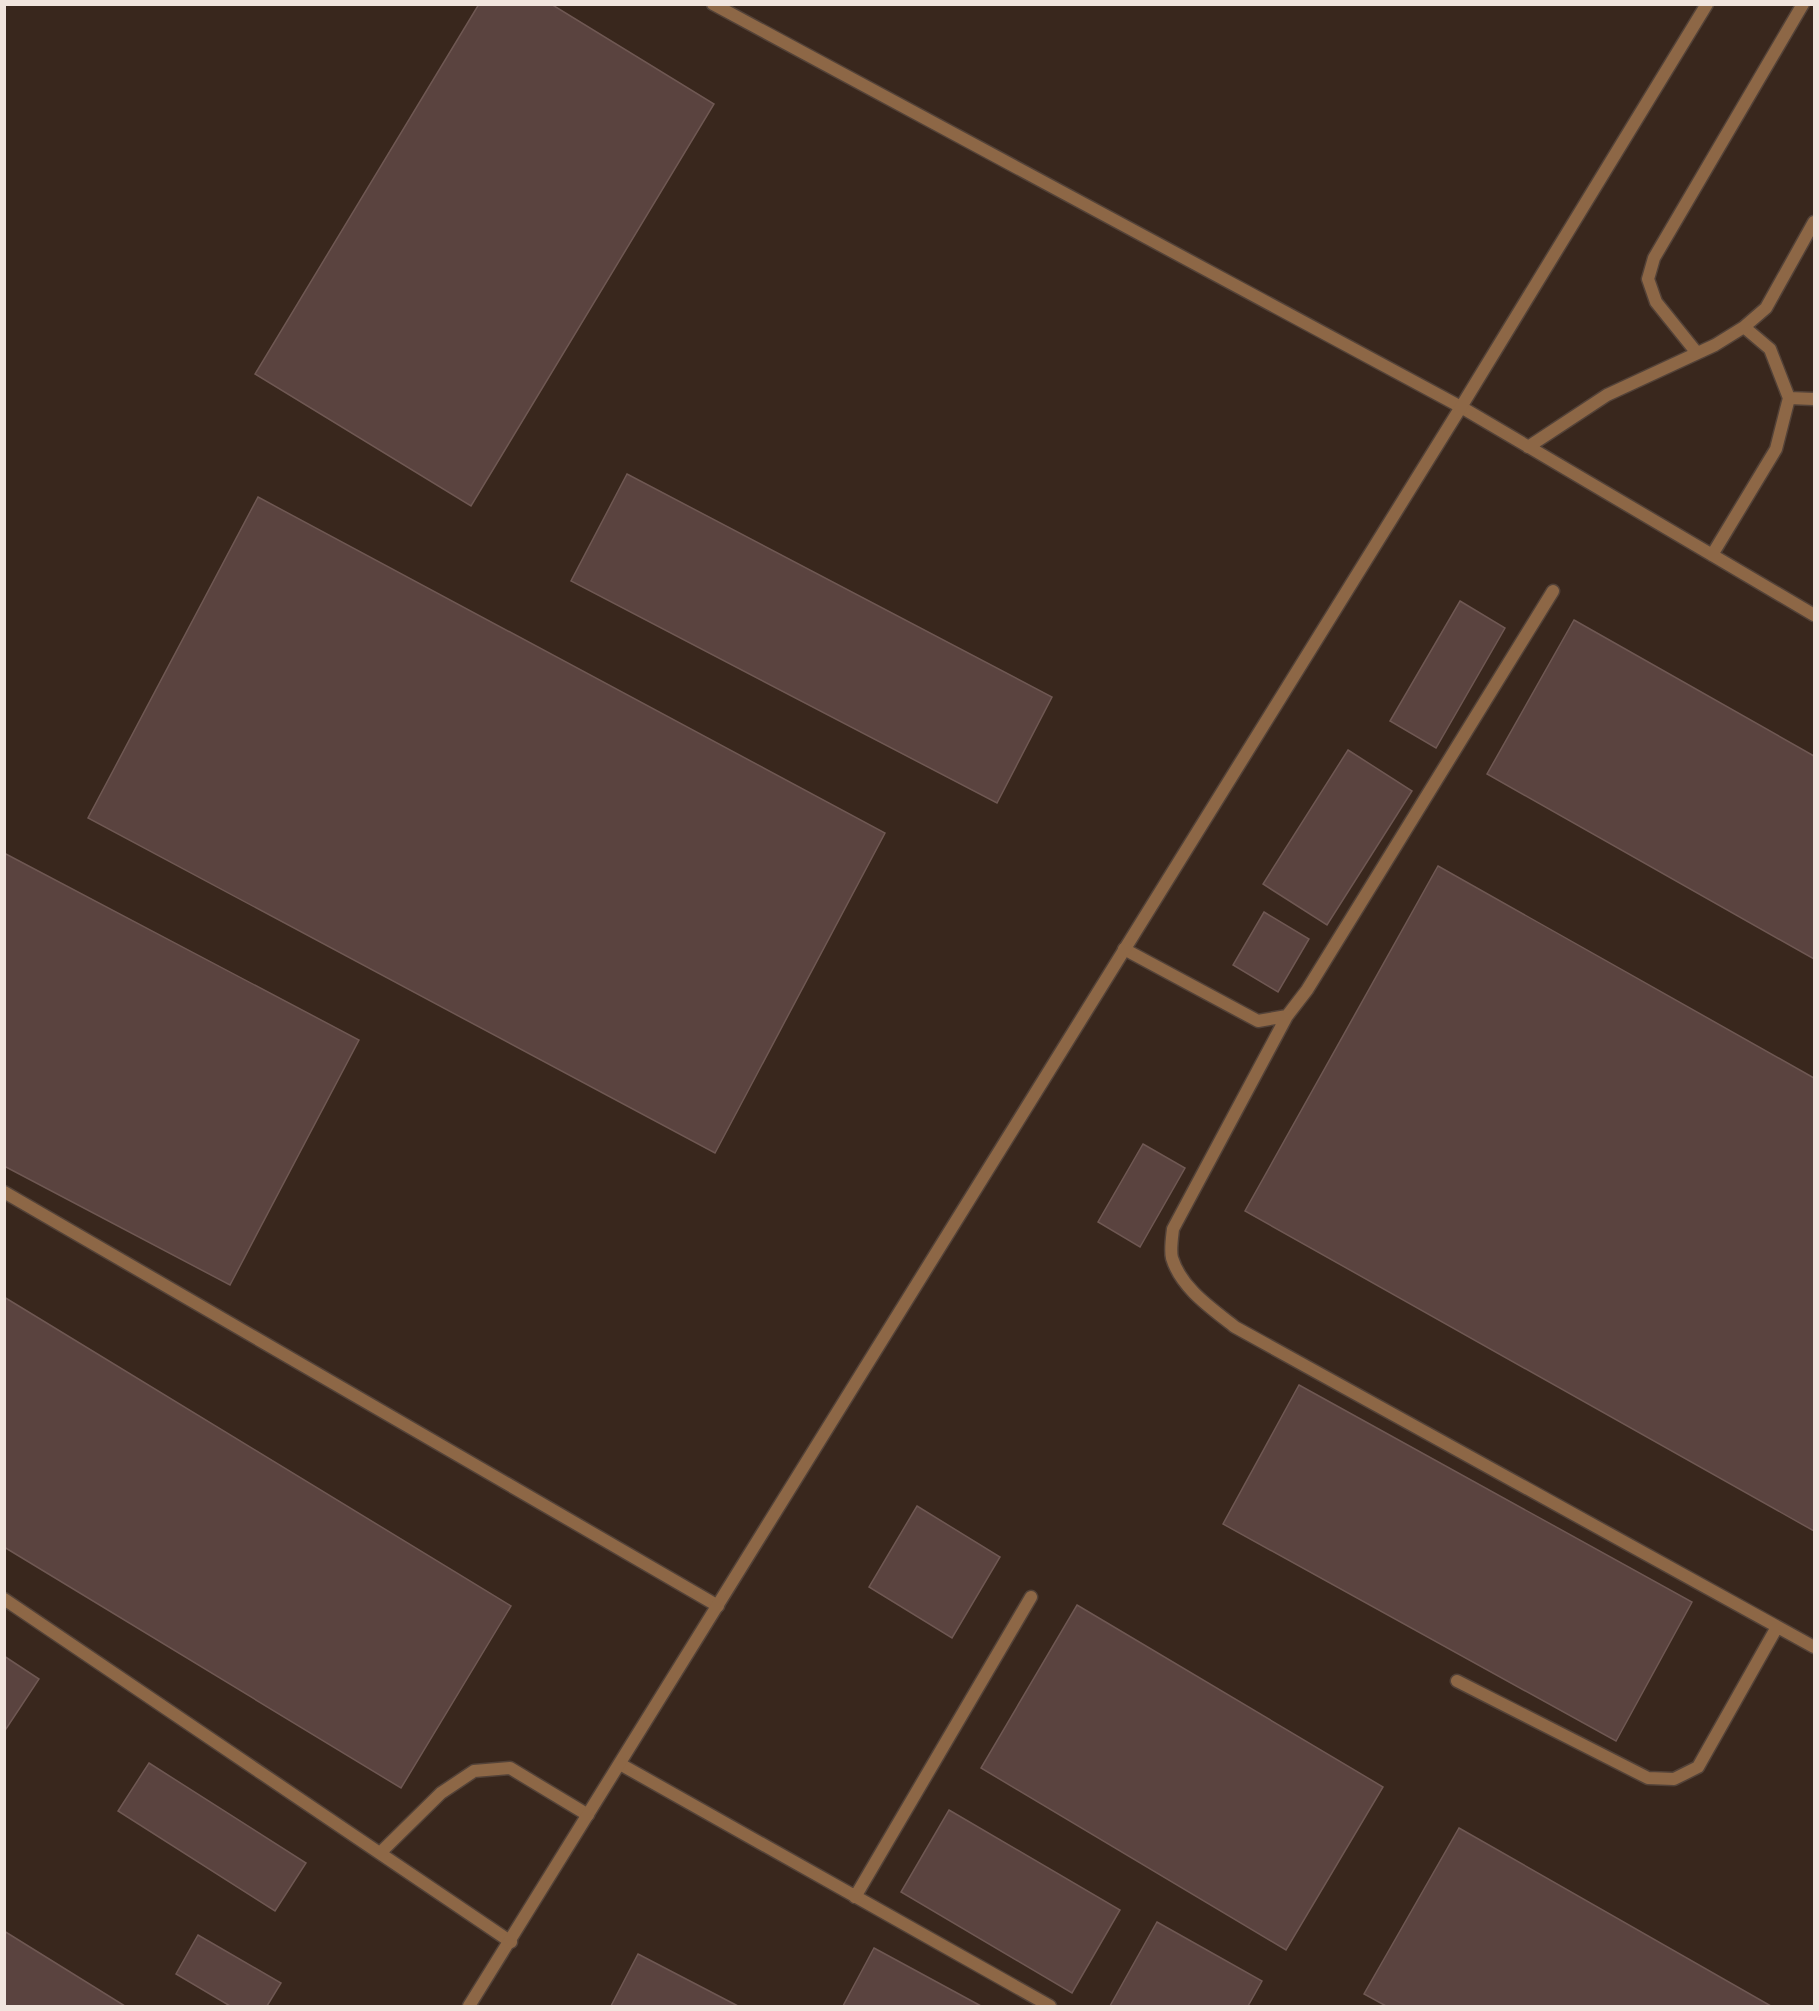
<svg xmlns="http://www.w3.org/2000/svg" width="1819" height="2011" viewBox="0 0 1819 2011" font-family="'Golos Text',sans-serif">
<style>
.building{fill:#5a433f;stroke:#6f5853;stroke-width:1.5}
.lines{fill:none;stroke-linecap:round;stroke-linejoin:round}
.service-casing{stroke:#534238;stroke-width:15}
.tertiary-casing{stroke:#534238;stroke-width:15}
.service{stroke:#8d6746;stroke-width:12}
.tertiary{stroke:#8d6746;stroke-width:12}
</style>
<rect width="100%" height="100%" fill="#39271d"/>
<path class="building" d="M479,4H551L714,104L471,506L255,374Z
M627,474L1052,697L997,803L571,581Z
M258,497L885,833L715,1153L88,818Z
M1460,601L1505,628L1436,748L1390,721Z
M1574,620L1814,756V959L1487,774Z
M1348,750L1412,791L1327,925L1263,884Z
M4,853L359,1040L230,1285L4,1166Z
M1438,866L1814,1078V1531L1245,1211Z
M1264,912L1309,939L1278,992L1233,965Z
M1143,1144L1185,1168L1140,1247L1098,1222Z
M4,1297L511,1606L401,1788L4,1547Z
M1299,1385L1692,1602L1616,1741L1223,1524Z
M917,1506L1000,1557L952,1638L869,1587Z
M1077,1605L1383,1787L1286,1950L981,1768Z
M4,1656L39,1679L4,1732Z
M149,1763L306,1863L275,1911L118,1811Z
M949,1810L1120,1910L1072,1993L901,1892Z
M1459,1828L1771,2006H1386L1364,1994Z
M1157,1922L1262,1981L1248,2006H1110Z
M4,1931L125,2006H4Z
M198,1935L281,1983L267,2006H230L176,1974Z
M874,1948L981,2006H843Z
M638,1954L738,2006H611Z"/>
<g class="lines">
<defs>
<path id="service" d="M713,4L1461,407L1814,615
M1697,353L1656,302L1648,279L1654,258L1803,4
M1789,398L1814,399
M1528,447L1607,395L1715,345L1744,327L1766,308L1814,222
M1712,555L1776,449L1789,398L1770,349L1744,327
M1124,949L1258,1021L1287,1016L1307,990L1553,591
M1287,1016L1173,1229C1172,1238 1170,1250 1172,1258C1181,1288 1211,1308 1235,1327L1814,1647
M4,1192L718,1606
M4,1599L511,1942
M1457,1681L1648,1778L1674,1779L1698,1767L1777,1627
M620,1764L1050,2006
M380,1853L441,1793L474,1771L510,1768L588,1815
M855,1897L1031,1597"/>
<path id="tertiary" d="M469,2006L1461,407L1707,4"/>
</defs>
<use href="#service" class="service-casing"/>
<use href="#tertiary" class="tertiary-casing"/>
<use href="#service" class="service"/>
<use href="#tertiary" class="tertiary"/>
</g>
<rect width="1819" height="2011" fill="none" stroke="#f1e5de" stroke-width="12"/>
</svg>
